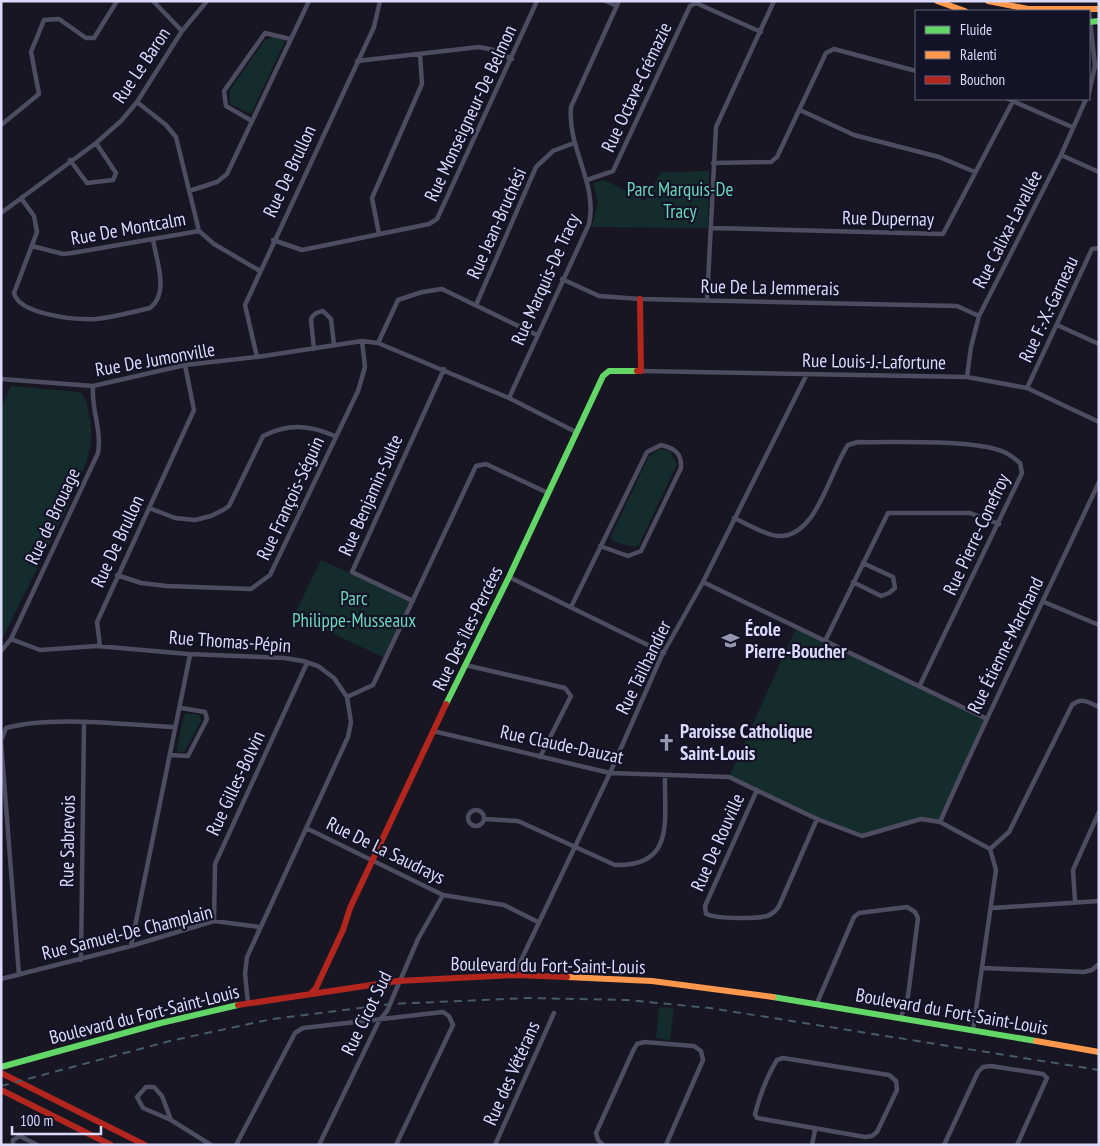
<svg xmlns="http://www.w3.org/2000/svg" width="1100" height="1146" viewBox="0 0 1100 1146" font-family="'PT Sans Narrow',sans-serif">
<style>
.green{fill:#152c2c}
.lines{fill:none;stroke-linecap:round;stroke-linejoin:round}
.street{stroke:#4d4c61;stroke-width:4.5}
.fast{stroke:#63d668;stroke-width:6}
.slow{stroke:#ff974d;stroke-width:6}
.jam{stroke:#b3261e;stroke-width:6}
.rail{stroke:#465b68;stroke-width:2;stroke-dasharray:8 6;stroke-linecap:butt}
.labels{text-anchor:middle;stroke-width:4.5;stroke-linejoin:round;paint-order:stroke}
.street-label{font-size:19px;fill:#dbdafc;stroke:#141226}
.park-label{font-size:19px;fill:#6bd7b5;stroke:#141226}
.poi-label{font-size:19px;font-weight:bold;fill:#dbdafc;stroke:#141226;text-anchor:start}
</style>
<rect width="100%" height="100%" fill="#181622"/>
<path class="green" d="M273,37L285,41L251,114L230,104V90L265,40Z
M709,171L708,228L592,227L598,203L593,183L605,180L645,201L661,172Z
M11,386L80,392C87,399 87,405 89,414C97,452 83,469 67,503L69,504L1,641V408Z
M660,449L670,451L677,464L639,545L635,547L614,542L611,538L613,532L649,456Z
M321,560L413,601L387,659L315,625L290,624Z
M796,628L985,718L940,822L921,819L862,836L817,819L729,777Z
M188,713L199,715L201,721L185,751L178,753L177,748L184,715Z
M659,1007L674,1008L670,1040L656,1038Z"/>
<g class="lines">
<path class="street" d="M153,1L182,31
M606,1L617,6
M357,61L479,47L494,50L512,59
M1089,93L1095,66L1089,10
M1008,99L1072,127
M137,102L166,125L176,137L199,231L214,244L260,271
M800,110L854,135L939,157L975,172
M252,121L226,106L224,91L265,33L290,39
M1,125L39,94L31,52L44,20L59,19L86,38H94L117,1
M1061,155L1099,172
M70,160L87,183L113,180L116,173L96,143
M713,163L771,162L777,157L826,53L834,49L916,71
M587,180L613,171L690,6L696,3L761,32
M189,191L217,182L227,174L309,1
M21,198L34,216L37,232L14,293C19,315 77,320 96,319C114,317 133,312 150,308C170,293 156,260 153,239
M1,213L96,143L121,121L137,102L182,31L207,1
M711,228L943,234L1013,101
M379,234L372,198L422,84L420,54
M273,240L302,250L429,224L437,219L537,1
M32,246L63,254L72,253L199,231
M562,279L599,296L640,299L957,306L979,316
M707,301L716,127L774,1
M476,305L536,167L553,151L574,143
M1057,325L1099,344
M378,343L398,300L422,292L442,289L537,335
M314,349L311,320C312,314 317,312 323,311L331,319L334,345
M257,357L245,305L374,27L380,1
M641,371L967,377L1027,388L1099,422
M967,377L971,347L979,316L1061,155L1086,99
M1,379L93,386L185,365L257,357L362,341L378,343L509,398L576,432
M1027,388L1092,249L1099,248
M509,398L589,224C598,183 567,148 571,107L619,1
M149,508L175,518L195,520L211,516L223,510L229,506L263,436C289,423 309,425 335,436
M734,518C747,524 763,534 777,536C817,539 829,472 848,445L858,442C892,443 981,438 1008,454C1012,456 1016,460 1020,463L1022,473L920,685
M117,575L141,583L167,586L251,589L270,575L358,391L365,367L362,341
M509,577L664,653
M703,582L985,718
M853,582L881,596L889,593L895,588L893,577L863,563
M413,601L352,572L444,369
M1044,602L1099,625
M571,607L647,452L661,445C674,448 682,453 681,468L641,551L628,556L600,546
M11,639L40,650L97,646L188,654L284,658L303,661L318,666L334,678L347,697L351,722L348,737L247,957L245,974L248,1003
M825,641L888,513H970L999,524
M100,646L97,622L194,410L185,365
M1,651L11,639L98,453C102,430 91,409 93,386
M465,665L565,688L571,696L540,757
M347,697L373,685L476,466L486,464L548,493
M433,731L610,773L729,777L817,819L862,836L921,819L940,822L990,849L996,870L973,1030
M170,755L188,756L207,719L205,712L181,708
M757,790L705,906L706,914C718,919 754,919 767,916C773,914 776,911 779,906L817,819
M468 818a8 8 0 1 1 16 0a8 8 0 1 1-16 0Z
M484,819L518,821L615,865C676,867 664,819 665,775
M940,822C990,708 1046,596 1099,482
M306,828L443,895L504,905L538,922
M990,849L1009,832L1072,705C1081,697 1088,702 1099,707
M1075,901L1073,870L1099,812
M992,908L1099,901
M214,921L215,864L307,663
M131,946L190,655
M81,960L84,722
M983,968L1084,972L1092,970L1099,964
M19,975L1,741L6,728C52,715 126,725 174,727
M514,975L610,773L661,657L703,582L806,376
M1,979L131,946L214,921L260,927
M817,1003L854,917L859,913L907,907L915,912L918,918L908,996L901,1017
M783,1058L889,1075L896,1081L897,1090L877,1132L872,1136L865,1137L757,1118L755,1114C760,1095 767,1076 777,1060Z
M171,1120L162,1096L154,1087H146L137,1097L143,1108L171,1120L211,1145
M13,1145V1140L20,1136L37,1145
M236,1145L295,1033L303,1028L443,1012L449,1016L453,1025L396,1145
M319,1145L379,1021L387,1011L418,939L443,895
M495,1145L554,1013
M603,1145L598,1140L596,1133L633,1051L637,1044L644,1042L694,1046L701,1051L703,1060L666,1145
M812,1145L815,1130
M944,1145L978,1072L983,1067L991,1066L1043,1074L1047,1078L1017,1145"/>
<path class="fast" d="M1089,22L1099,21
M446,704L509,577L603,376L609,371H637
M773,997L1036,1041
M1,1067L161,1023L238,1005"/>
<path class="slow" d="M937,1L965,11
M988,1L1028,9H1099
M567,977L652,981L773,997
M1036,1041L1099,1052"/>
<path class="jam" d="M637,371H641L640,299
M310,994L316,988L343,930L350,908L446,704
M238,1005L398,981L514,975L567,977
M1,1073L145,1145
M1,1090L111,1145"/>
<path class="rail" d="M1,1086L170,1041L272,1019L391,1004L528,998L627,1000L710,1008L1099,1070"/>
</g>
<defs>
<symbol id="school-bare" viewBox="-9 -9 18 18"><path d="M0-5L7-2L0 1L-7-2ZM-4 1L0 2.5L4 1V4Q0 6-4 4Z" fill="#9795b0" stroke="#141226" stroke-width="2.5" paint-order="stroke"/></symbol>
<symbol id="church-bare" viewBox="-9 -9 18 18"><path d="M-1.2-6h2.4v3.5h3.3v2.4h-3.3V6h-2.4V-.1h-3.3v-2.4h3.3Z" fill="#9795b0" stroke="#141226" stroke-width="2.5" paint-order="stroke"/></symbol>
</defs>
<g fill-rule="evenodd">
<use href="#school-bare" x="718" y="628" width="25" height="25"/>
<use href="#church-bare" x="654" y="730" width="25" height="25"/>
</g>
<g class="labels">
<g class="street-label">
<text transform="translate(141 65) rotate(-56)" y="7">Rue Le Baron</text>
<text transform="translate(636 87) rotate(-65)" y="7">Rue Octave-Crémazie</text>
<text transform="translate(470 113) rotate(-65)" y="7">Rue Monseigneur-De Belmon</text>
<text transform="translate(289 171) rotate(-65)" y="7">Rue De Brullon</text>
<text transform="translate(888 218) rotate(1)" y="7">Rue Dupernay</text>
<text transform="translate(496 223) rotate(-66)" y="7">Rue Jean-Bruchési</text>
<text transform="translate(128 228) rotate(-10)" y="7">Rue De Montcalm</text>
<text transform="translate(1007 229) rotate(-63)" y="7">Rue Calixa-Lavallée</text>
<text transform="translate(545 279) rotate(-66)" y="7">Rue Marquis-De Tracy</text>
<text transform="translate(770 287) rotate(1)" y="7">Rue De La Jemmerais</text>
<text transform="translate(1048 309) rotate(-65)" y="7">Rue F.-X.-Garneau</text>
<text transform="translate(155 359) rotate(-10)" y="7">Rue De Jumonville</text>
<text transform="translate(874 361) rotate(1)" y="7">Rue Louis-J.-Lafortune</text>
<text transform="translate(370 495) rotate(-66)" y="7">Rue Benjamin-Sulte</text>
<text transform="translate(290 498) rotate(-65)" y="7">Rue François-Séguin</text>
<text transform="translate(52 516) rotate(-65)" y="7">Rue de Brouage</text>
<text transform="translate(976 534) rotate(-65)" y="7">Rue Pierre-Conefroy</text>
<text transform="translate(117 541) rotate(-65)" y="7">Rue De Brullon</text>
<text transform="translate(467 628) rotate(-64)" y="7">Rue Des îles-Percées</text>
<text transform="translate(230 641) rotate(4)" y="7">Rue Thomas-Pépin</text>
<text transform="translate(1005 645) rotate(-64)" y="7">Rue Étienne-Marchand</text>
<text transform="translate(643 667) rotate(-64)" y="7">Rue Tailhandier</text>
<text transform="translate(562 744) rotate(12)" y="7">Rue Claude-Dauzat</text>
<text transform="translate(235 783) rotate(-65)" y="7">Rue Gilles-Bolvin</text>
<text transform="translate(67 841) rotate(-89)" y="7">Rue Sabrevois</text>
<text transform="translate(717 842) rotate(-66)" y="7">Rue De Rouville</text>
<text transform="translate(386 850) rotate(26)" y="7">Rue De La Saudrays</text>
<text transform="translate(127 932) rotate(-14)" y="7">Rue Samuel-De Champlain</text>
<text transform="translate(548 965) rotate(1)" y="7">Boulevard du Fort-Saint-Louis</text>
<text transform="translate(952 1011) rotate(10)" y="7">Boulevard du Fort-Saint-Louis</text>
<text transform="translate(366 1013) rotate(-64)" y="7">Rue Cicot Sud</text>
<text transform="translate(144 1014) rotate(-14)" y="7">Boulevard du Fort-Saint-Louis</text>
<text transform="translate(511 1073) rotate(-66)" y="7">Rue des Vétérans</text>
</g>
<g class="park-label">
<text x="680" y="196">Parc Marquis-De<tspan x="680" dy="22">Tracy</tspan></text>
<text x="354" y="605">Parc<tspan x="354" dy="22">Philippe-Musseaux</tspan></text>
</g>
<g class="poi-label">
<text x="745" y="636">École<tspan x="745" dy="22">Pierre-Boucher</tspan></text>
<text x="680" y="738">Paroisse Catholique<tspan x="680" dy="22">Saint-Louis</tspan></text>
</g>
</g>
<rect width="1100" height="1146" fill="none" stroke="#dbdafc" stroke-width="5"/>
<rect x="915" y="10" width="175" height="90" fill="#141226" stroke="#64627c"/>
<rect x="925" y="26" width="25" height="8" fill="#63d668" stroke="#64627c"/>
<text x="960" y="35" font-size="15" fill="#dbdafc">Fluide</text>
<rect x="925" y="51" width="25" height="8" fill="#ff974d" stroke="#64627c"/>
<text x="960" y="60" font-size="15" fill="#dbdafc">Ralenti</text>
<rect x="925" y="76" width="25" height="8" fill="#b3261e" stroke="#64627c"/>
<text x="960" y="85" font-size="15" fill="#dbdafc">Bouchon</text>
<path d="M12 1126v8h89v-8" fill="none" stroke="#dbdafc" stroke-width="2.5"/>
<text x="20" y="1126" font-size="15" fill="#dbdafc" stroke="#141226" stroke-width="4" paint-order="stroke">100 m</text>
</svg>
